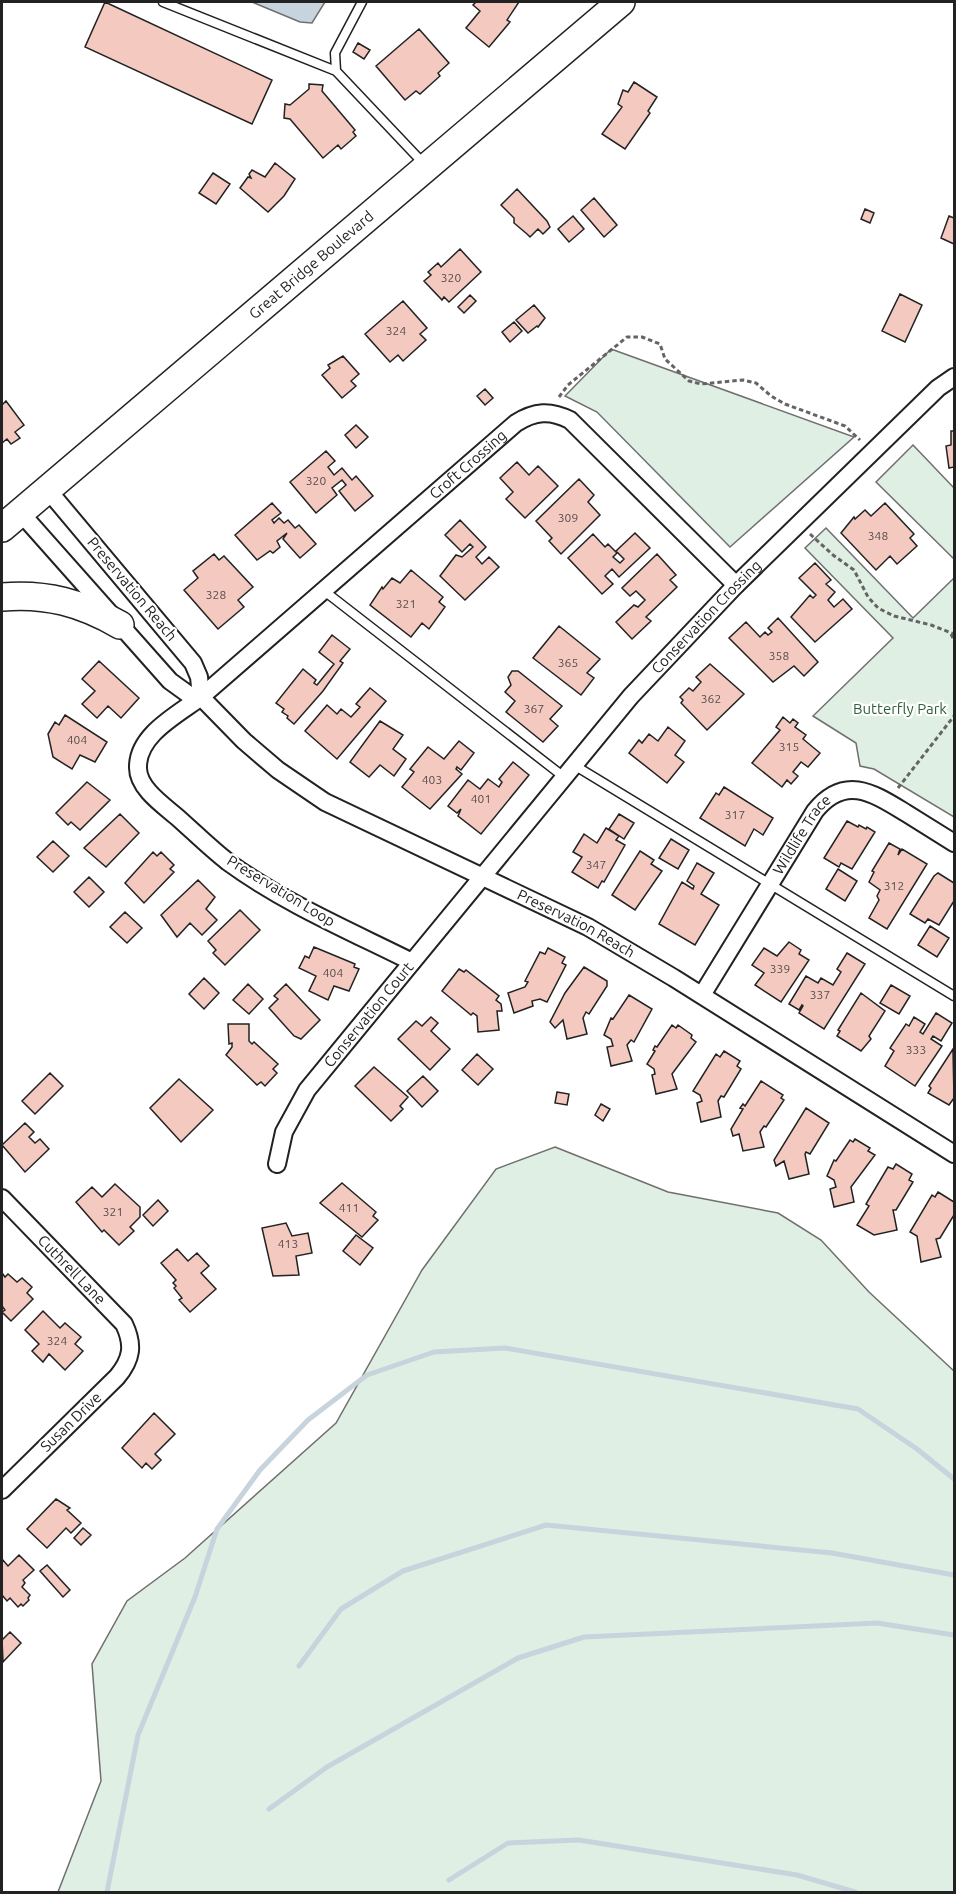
<svg xmlns="http://www.w3.org/2000/svg" width="956" height="1894" viewBox="0 0 956 1894" font-family="Ubuntu,sans-serif">
<style>
.green{fill:#e0efe3;stroke:#6f6f6f;stroke-width:1.5}
.water{fill:#c7d3dd;stroke:#6f6f6f;stroke-width:1.5}
.lines{fill:none;stroke-linecap:round;stroke-linejoin:round}
.stream{stroke:#c7d3dd;stroke-width:5}
.building{fill:#f3c9c0;stroke:#222;stroke-width:1.5}
.lane-casing{stroke:#222;stroke-width:11}
.street-casing{stroke:#222;stroke-width:20}
.primary-casing{stroke:#222;stroke-width:30}
.path{stroke:#646464;stroke-width:3;stroke-dasharray:4.5 3;stroke-linecap:butt}
.lane{stroke:#fff;stroke-width:8}
.street{stroke:#fff;stroke-width:16}
.primary{stroke:#fff;stroke-width:27}
.labels{text-anchor:middle;stroke-width:4.5;stroke-linejoin:round;paint-order:stroke}
.number-label{font-size:12px;fill:#564c4a}
.street-label{font-size:15px;fill:#222;stroke:#fff}
.park-label{font-size:15px;fill:#2f5e38;stroke:#fff}
</style>
<rect width="100%" height="100%" fill="#fff"/>
<path class="green" d="M611,349L854,437L730,547L597,412L565,396Z
M913,445L954,488V559L876,482Z
M826,528L913,618L954,578V817L874,769L860,766L856,743L813,716L893,638L805,548Z
M555,1147L668,1192L778,1213L821,1240L869,1292L954,1371V1892H58L101,1781L92,1664L127,1601L185,1558L336,1423L422,1270L496,1169Z"/>
<path class="water" d="M252,2H325L312,23L300,22Z"/>
<g class="lines">
<path class="stream" d="M299,1666L341,1609L403,1571L546,1525L832,1553L954,1575
M269,1809L327,1767L518,1658L584,1637L877,1623L954,1635
M449,1880L508,1843L579,1840L797,1875L855,1892
M107,1892L138,1735L195,1597L217,1529L260,1470L308,1420L367,1375L434,1352L505,1348L858,1409L917,1449L954,1479"/>
</g>
<path class="building" d="M105,2L272,80L252,124L85,47Z
M476,2H519L507,20L510,22L489,47L466,28L480,11L473,5Z
M419,29L449,63L438,73L440,76L420,94L416,91L405,100L376,66Z
M358,43L370,50L364,59L353,52Z
M634,82L657,97L648,111L650,113L625,149L602,134L622,107L618,104L623,90L628,92Z
M309,84L323,85L322,91L355,130L353,132L356,136L341,149L338,145L323,158L290,119L284,118L285,104L290,105L309,89Z
M275,163L295,179L284,196L268,212L240,188L248,177L251,178L249,174L252,170L265,177Z
M213,173L230,184L216,204L199,193Z
M517,189L547,221L550,227L543,234L538,229L530,237L527,234L514,223V218L501,205Z
M594,198L617,225L604,237L581,210Z
M865,209L874,213L870,223L861,219Z
M573,216L584,229L569,242L558,229Z
M949,216L954,218V244L941,238Z
M460,249L481,272L449,302L444,297L442,300L424,281L431,275L428,272L438,263L441,267Z
M900,294L922,305L905,342L882,331Z
M470,295L476,301L464,313L458,307Z
M403,301L427,328L420,334L426,340L403,361L398,355L390,362L365,334Z
M534,305L545,318L538,327L537,326L528,333L516,320Z
M514,322L522,331L510,342L502,332Z
M343,356L359,374L351,381L356,386L342,398L322,375L330,368L328,365Z
M485,389L493,398L485,405L477,396Z
M6,401L24,425L15,432L20,438L11,444L7,439L2,443V405Z
M356,425L368,437L356,448L345,435Z
M951,431H954V467L949,468L946,446L951,445Z
M326,451L335,461L328,467L334,475L342,468L352,480L356,476L373,496L355,511L339,491L346,485L342,480L332,488L337,495L316,513L290,482Z
M517,462L529,475L538,466L558,486L525,518L506,499L513,492L500,478Z
M579,479L594,495L588,502L600,515L561,554L549,541L552,538L536,521Z
M272,503L281,513L272,520L274,523L279,518L284,523L288,520L295,528L299,525L316,544L300,558L283,539L287,533L277,541L280,547L273,553L270,551L257,560L235,535Z
M885,503L914,534L910,538L917,546L897,564L890,556L876,570L841,533L854,517L855,519L865,510L871,516Z
M460,520L486,547L476,557L482,564L489,557L499,567L465,600L440,576L456,555L462,557L473,547L470,544L462,552L445,535Z
M635,533L650,548L619,577L612,569L605,576L613,584L602,594L568,558L593,534L605,547L608,544L617,553L613,557L620,563L624,559L616,551Z
M214,554L219,560L224,556L253,587L238,600L244,607L218,629L184,590L198,578L193,571Z
M657,554L676,575L670,580L677,587L646,617L651,621L632,639L616,622L634,605L638,607L645,600L636,591L630,596L622,588Z
M815,563L831,580L826,584L835,592L828,600L834,607L843,599L852,609L815,642L791,617L810,595L813,598L816,595L799,578Z
M411,570L443,597L439,602L445,607L429,629L422,623L411,637L370,605L382,587L383,589L392,578L400,583Z
M778,618L818,662L804,676L794,666L773,682L729,638L746,622L760,637L765,632L768,635L772,632L768,628Z
M559,626L600,659L587,673L594,678L581,695L533,658Z
M332,635L350,649L340,661L343,663L323,691L294,724L287,718L288,716L282,712L284,709L276,703L303,669L316,680L314,683L317,685L334,664L319,652Z
M99,661L139,698L121,718L108,706L97,718L82,704L95,691L82,679Z
M710,664L744,694L707,730L681,703L683,700L680,697L689,688L693,691L701,682L696,677Z
M512,671H518L562,706L550,719L558,726L543,742L506,712L515,701L505,692L511,685L508,677Z
M370,688L386,701L337,759L305,731L327,705L337,714L341,709L351,717L360,707L356,704Z
M65,715L107,742L95,762L80,755L72,769L53,757L48,734L55,722L59,725Z
M783,717L790,723L793,719L798,723L795,727L806,735L803,739L820,753L808,767L801,762L793,772L798,776L791,784L787,780L782,787L752,763L780,730L776,727Z
M380,721L403,735L393,749L406,759L394,776L380,765L369,777L350,762Z
M668,727L685,741L675,755L684,762L667,783L629,753L639,740L642,743L649,734L658,741Z
M459,741L474,753L461,770L457,767L456,769L462,774L430,809L402,787L414,772L410,769L428,747L444,759Z
M513,762L529,775L481,834L458,816L461,809L457,813L448,806L468,780L480,789L488,779L499,787L502,782L499,779Z
M87,782L110,800L80,830L71,822L68,825L56,813Z
M724,787L773,818L763,835L754,829L745,846L700,818L716,793L719,795Z
M120,814L139,833L106,867L84,848Z
M619,814L634,823L624,839L609,829Z
M847,821L858,827L859,825L866,829L867,827L875,832L852,869L841,863L839,867L824,858Z
M606,828L619,836L616,840L625,845L604,882L602,881L598,888L572,872L582,857L573,852L584,834L597,843Z
M671,839L689,850L678,869L659,858Z
M53,841L69,856L53,872L37,857Z
M889,843L900,849L898,855L902,849L927,864L887,929L869,918L879,900L877,896L880,890L869,882L874,872L872,871Z
M640,851L654,860L651,864L662,871L635,910L612,895Z
M153,852L157,856L161,852L174,865L170,869L174,872L144,903L125,883Z
M697,863L714,873L701,894L719,905L695,945L659,924L682,882L693,889L694,886L687,881Z
M838,869L857,881L845,901L826,889Z
M938,873L954,883V901L939,925L928,919L925,923L910,914L934,876Z
M89,877L104,892L89,907L74,892Z
M198,880L215,897L206,909L217,920L202,935L190,923L177,937L161,915Z
M240,910L260,930L225,965L213,953L216,950L208,941Z
M125,912L142,928L127,943L110,927Z
M930,926L949,938L937,957L918,945Z
M789,942L801,950L799,954L809,960L781,1002L755,985L764,973L752,965L764,948L777,956Z
M314,947L355,964L354,967L359,969L349,991L334,986L328,1000L309,991L316,976L299,968L305,956L309,958Z
M548,948L565,957L562,963L566,965L547,1002L540,999L532,1001L533,1006L514,1013L508,993L525,987L528,982L525,981L540,952L545,954Z
M847,953L865,964L824,1029L799,1013L803,1006L802,1005L799,1010L789,1004L806,976L818,983L821,978L833,985L841,972L837,969Z
M584,967L607,981V986L589,1014L586,1012L583,1018L587,1034L567,1039L563,1020L555,1028L550,1022L565,993Z
M459,969L464,972L466,970L499,996L496,1000L501,1004L502,1011H497L499,1030L478,1032L477,1016L473,1013L471,1015L442,991Z
M204,978L219,993L204,1009L189,994Z
M248,984L263,999L249,1014L233,1000Z
M286,984L320,1020L301,1039L294,1036L269,1008L278,999L274,996Z
M891,985L910,996L899,1014L880,1003Z
M861,993L885,1011L869,1036L871,1039L861,1051L837,1036L840,1031L838,1030Z
M629,995L652,1009L634,1042L631,1040L627,1045L632,1061L611,1066L607,1047L613,1046L611,1039L604,1035L611,1018L613,1019Z
M936,1013L952,1023L941,1041L933,1036L931,1039L942,1046L915,1086L885,1066L894,1051L890,1048L906,1024L909,1026L914,1017L925,1024L920,1032L923,1034Z
M431,1017L438,1023L431,1031L450,1049L430,1070L398,1039L416,1021L422,1026Z
M228,1024H249V1041L252,1044L254,1042L278,1064L273,1069L277,1073L265,1086L261,1082L257,1085L226,1055L232,1047V1043L229,1044Z
M672,1025L676,1028L678,1025L692,1035L691,1038L696,1042L672,1074L677,1089L656,1094L652,1075L655,1074L654,1069L647,1064L655,1051L653,1050L655,1046L657,1047Z
M953,1049L954,1098L949,1105L928,1093L931,1088L929,1086Z
M724,1051L740,1061L737,1066L741,1069L724,1097L721,1096L718,1101L721,1117L701,1122L697,1103L702,1101L700,1095L693,1091L716,1054L720,1057Z
M477,1054L493,1069L478,1085L462,1070Z
M374,1067L408,1097L400,1106L403,1109L391,1121L355,1086Z
M50,1073L63,1086L35,1114L22,1101Z
M423,1076L438,1091L422,1107L407,1091Z
M179,1079L213,1110L181,1142L150,1108Z
M761,1081L783,1095L781,1098L784,1100L766,1127L764,1126L760,1132L764,1147L743,1151L739,1134L733,1136L731,1129L743,1109L740,1108L743,1104L745,1106Z
M557,1092L569,1094L567,1105L555,1103Z
M601,1104L610,1109L603,1121L595,1115Z
M806,1108L829,1123L810,1154L806,1152L805,1154L809,1174L789,1179L784,1161L776,1166L774,1160Z
M25,1123L34,1132L29,1137L35,1143L40,1139L49,1149L25,1172L2,1145Z
M855,1139L870,1148L868,1151L875,1155L851,1187L854,1202L834,1207L830,1189L836,1187L834,1180L827,1176L834,1160L836,1161L850,1140L853,1142Z
M896,1164L912,1174L909,1180L913,1182L896,1210H893L897,1230L874,1235L857,1225L869,1206L866,1204L888,1167L893,1169Z
M342,1183L376,1212L373,1216L378,1220L362,1237L320,1203Z
M115,1184L140,1207V1217L130,1227L134,1231L119,1245L104,1230L102,1232L76,1202L92,1187L102,1197Z
M938,1192L954,1202V1215L940,1238L936,1239L941,1257L921,1262L917,1236L910,1232L932,1195L935,1197Z
M158,1200L168,1211L153,1226L143,1215Z
M286,1223L292,1236L308,1233L312,1253L296,1256L299,1275L273,1276L262,1228Z
M356,1235L373,1248L360,1265L343,1251Z
M177,1249L188,1261L197,1253L209,1266L201,1273L216,1289L190,1312L179,1300L182,1298L174,1288L176,1286L173,1283L176,1280L161,1263Z
M2,1273L5,1277L8,1274L17,1282L22,1278L32,1287L27,1293L33,1299L11,1321L2,1312L5,1310L2,1306Z
M43,1311L60,1328L65,1323L81,1337L75,1344L83,1351L65,1370L49,1354L43,1362L32,1351L39,1344L25,1330Z
M154,1413L175,1434L155,1454L161,1460L152,1469L146,1463L142,1468L122,1448Z
M56,1499L70,1508L67,1510L81,1523L71,1533L66,1528L47,1548L27,1529Z
M83,1528L91,1535L81,1545L74,1538Z
M19,1555L34,1570L23,1580L25,1583L22,1587L30,1595L28,1598L29,1600L23,1606L21,1604L18,1607L10,1598L7,1601L2,1595V1559L8,1566Z
M47,1565L70,1590L63,1597L40,1571Z
M10,1632L21,1643L3,1662L2,1640Z"/>
<g class="lines">
<defs>
<path id="lane" d="M163,2L336,71L424,164
M336,71L335,53L362,2
M323,590L564,777
M574,765L954,996"/>
<g id="street">
<path d="M20,512L170,681L188,694L201,697L199,677L193,663L47,489"/>
<path id="s1" d="M201,697L244,741L278,770L325,802L588,927L674,978L954,1154"/>
<path id="s2" d="M412,962C350,931 284,903 228,862C210,848 194,832 177,817C163,805 138,788 138,768C137,735 177,715 201,697L516,423C535,411 550,410 570,420L736,585"/>
<path id="s3" d="M702,995L815,811C845,774 873,793 906,813C922,823 938,833 954,843"/>
<path id="s4" d="M277,1164L284,1132L307,1090L631,696L736,585L938,388L954,377"/>
<path id="s5" d="M2,1198L124,1324C134,1345 132,1359 117,1377L2,1490"/>
</g>
<g id="primary">
<path id="s6" d="M2,528L621,2"/>
<path d="M2,597C46,593 82,603 120,625"/>
</g>
</defs>
<use href="#lane" class="lane-casing"/>
<use href="#street" class="street-casing"/>
<use href="#primary" class="primary-casing"/>
<path class="path" d="M559,397L568,385L627,337H642L660,344L665,359L689,381L701,384L743,380L756,383L771,396L785,404L845,426L860,440
M810,534L833,555L854,570L868,597L878,608L894,616L931,625L954,634
M951,634L954,640
M898,788L954,716"/>
<use href="#lane" class="lane"/>
<use href="#street" class="street"/>
<use href="#primary" class="primary"/>
</g>
<g class="labels">
<g class="number-label">
<text x="451" y="282">320</text>
<text x="396" y="335">324</text>
<text x="316" y="485">320</text>
<text x="568" y="522">309</text>
<text x="878" y="540">348</text>
<text x="216" y="599">328</text>
<text x="406" y="608">321</text>
<text x="779" y="660">358</text>
<text x="568" y="667">365</text>
<text x="711" y="703">362</text>
<text x="534" y="713">367</text>
<text x="77" y="744">404</text>
<text x="789" y="751">315</text>
<text x="432" y="784">403</text>
<text x="481" y="803">401</text>
<text x="735" y="819">317</text>
<text x="596" y="869">347</text>
<text x="894" y="890">312</text>
<text x="780" y="973">339</text>
<text x="333" y="977">404</text>
<text x="820" y="999">337</text>
<text x="916" y="1054">333</text>
<text x="349" y="1212">411</text>
<text x="113" y="1216">321</text>
<text x="288" y="1248">413</text>
<text x="57" y="1345">324</text>
</g>
<g class="street-label">
<text dy="5" stroke="none"><textPath href="#s6" startOffset="406">Great Bridge Boulevard</textPath></text>
<text dy="5" stroke="none"><textPath href="#s2" startOffset="795">Croft Crossing</textPath></text>
<text transform="translate(132 589) rotate(50)" y="5">Preservation Reach</text>
<text dy="5" stroke="none"><textPath href="#s4" startOffset="700">Conservation Crossing</textPath></text>
<text dy="5" stroke="none"><textPath href="#s3" startOffset="189">Wildlife Trace</textPath></text>
<text transform="translate(281 891) rotate(31)" y="5">Preservation Loop</text>
<text dy="5" stroke="none"><textPath href="#s1" startOffset="442">Preservation Reach</textPath></text>
<text dy="5" stroke="none"><textPath href="#s4" startOffset="178">Conservation Court</textPath></text>
<text dy="5" stroke="none"><textPath href="#s5" startOffset="100">Cuthrell Lane</textPath></text>
<text transform="translate(71 1422) rotate(-44)" y="5">Susan Drive</text>
</g>
<g class="park-label">
<text x="900" y="714">Butterfly Park</text>
</g>
</g>
<rect width="956" height="1894" fill="none" stroke="#222222" stroke-width="6"/>
</svg>
